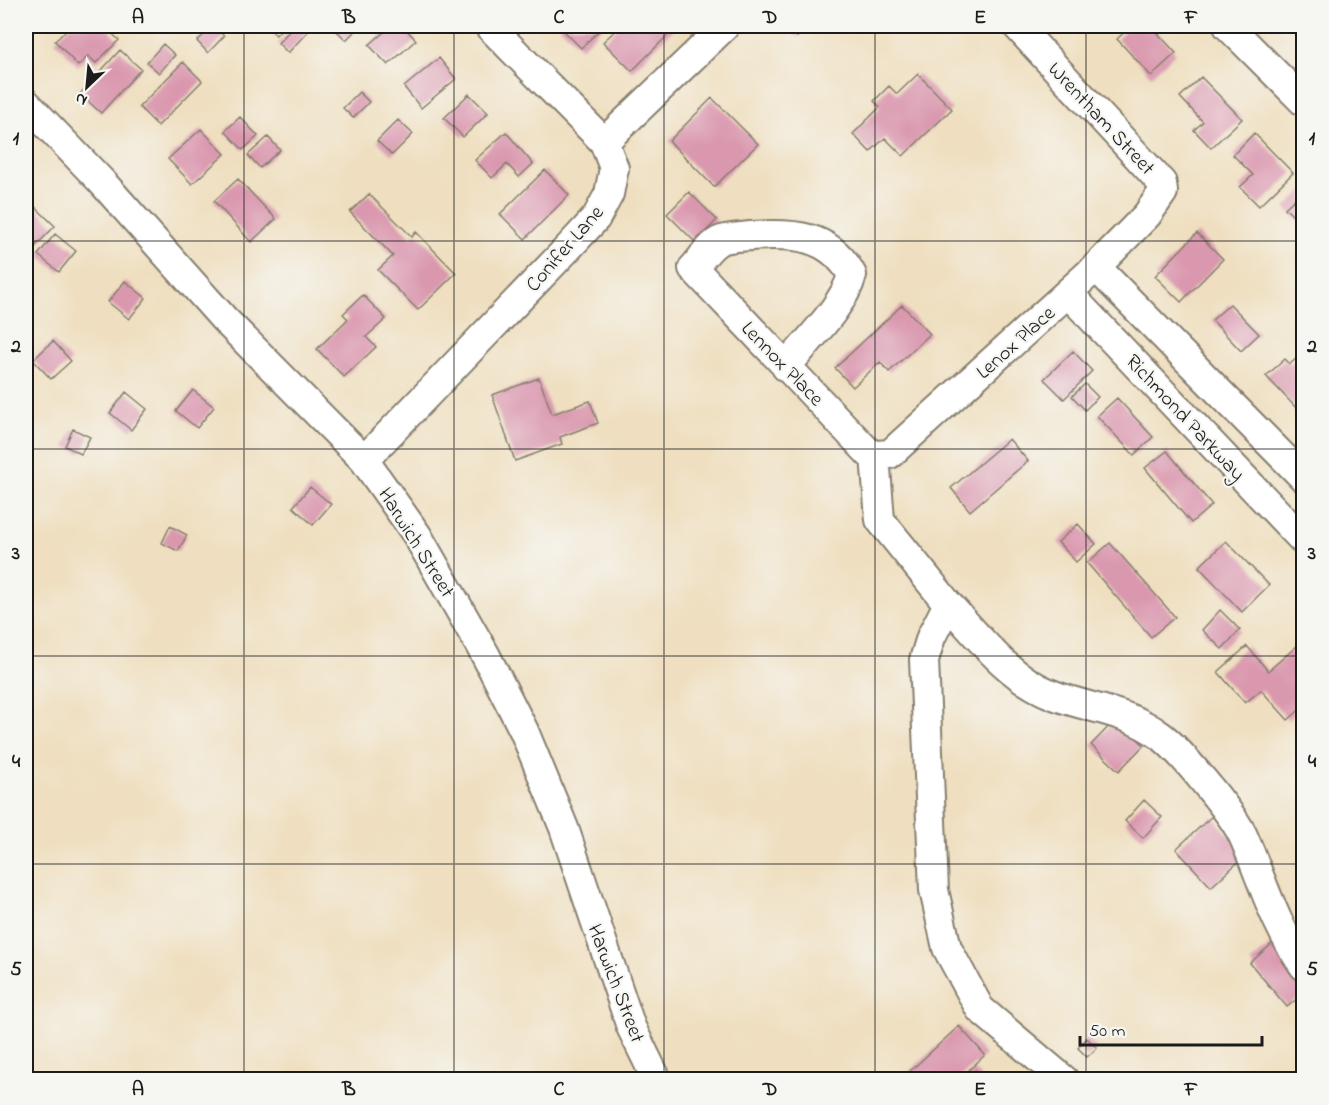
<svg xmlns="http://www.w3.org/2000/svg" width="1329" height="1105" viewBox="0 0 1329 1105" font-family="'Indie Flower',sans-serif">
<style>
.building{fill:#da98af}
.lines{fill:none;stroke-linecap:round;stroke-linejoin:round}
.minor-casing{stroke:#867e6e;stroke-width:32}
.minor{stroke:#fff;stroke-width:28}
.grid{fill:none;stroke:#1c1c1c;stroke-width:1.5;stroke-opacity:0.55}
.labels{text-anchor:middle;stroke-width:4.5;stroke-linejoin:round;paint-order:stroke}
.street-label{font-size:21px;fill:#1c1c1c;stroke:#f6f6f2}
.neatline{fill:none;stroke:#1c1c1c;stroke-width:2}
.grid-label{font-size:20px;text-anchor:middle;font-weight:bold;fill:#1c1c1c}
</style>
<rect width="100%" height="100%" fill="#f6f6f2"/>
<filter id="ink" filterUnits="userSpaceOnUse"><feTurbulence type="fractalNoise" baseFrequency=".0167" numOctaves="2"/><feDisplacementMap in="SourceGraphic" scale="12" xChannelSelector="R" yChannelSelector="G"/><feConvolveMatrix kernelMatrix="1 2 1 2 8 2 1 2 1" color-interpolation-filters="sRGB"/></filter>
<filter id="wash" filterUnits="userSpaceOnUse"><feTurbulence type="fractalNoise" baseFrequency=".008" numOctaves="4" result="noise"/><feDisplacementMap in="SourceGraphic" scale="24" xChannelSelector="R" yChannelSelector="G"/><feGaussianBlur stdDeviation="1.35" result="paint"/><feColorMatrix in="noise" values="0 0 0 0 0 0 0 0 0 0 0 0 0 0 0 0 0 1.4 0 .05"/><feComposite in="paint" operator="in"/></filter>
<g filter="url(#wash)">
<rect width="100%" height="100%" fill="#efdfc0"/>
<g id="blocks">
<path class="building" d="M71,26H104L119,40L96,63L88,56L78,66L55,41Z
M214,26L224,36L208,53L197,41Z
M266,26H284L276,35Z
M294,26L312,27L288,53L278,43Z
M332,26H360L346,40Z
M391,26H403L416,40L388,65L369,45Z
M559,26H604L581,48Z
M620,26H669L673,30L632,71L603,42Z
M786,26H809L797,37Z
M1131,26H1151L1176,53L1151,76L1117,39Z
M1293,26H1304V36Z
M163,44L175,55L159,73L147,62Z
M120,50L141,69L101,113L80,94Z
M439,58L456,79L421,108L404,87Z
M183,62L202,81L158,126L139,107Z
M918,74L952,109L903,156L885,138L870,152L853,134L880,107L874,101L889,86L897,94Z
M1201,77L1242,119L1211,148L1194,130L1203,122L1180,97Z
M359,92L369,102L353,118L343,108Z
M469,94L488,113L463,137L444,118Z
M712,98L758,144L714,187L669,141Z
M240,117L258,136L243,150L225,131Z
M398,120L413,134L392,155L377,141Z
M201,129L225,154L192,184L168,159Z
M506,132L533,164L519,177L507,164L492,178L475,160Z
M1254,133L1293,173L1259,206L1240,187L1253,175L1233,155Z
M268,137L280,150L260,168L248,155Z
M545,170L569,195L525,239L500,214Z
M238,179L276,219L251,242L214,201Z
M1304,190V227L1285,208Z
M689,192L717,220L695,242L667,214Z
M369,194L412,237L416,232L456,273L418,310L378,270L393,256L350,212Z
M27,199L55,226L28,254L26,251Z
M1197,233L1223,259L1181,302L1155,276Z
M55,234L76,251L59,272L38,255Z
M125,281L146,298L129,319L108,302Z
M363,295L386,319L366,337L376,347L344,377L317,349L348,319L343,314Z
M1230,304L1259,334L1241,351L1212,320Z
M902,305L930,334L889,372L880,362L853,387L835,368Z
M53,341L71,361L51,379L33,360Z
M1073,351L1092,371L1064,399L1044,379Z
M1304,352V407L1299,411L1266,376L1285,359L1290,364Z
M539,378L552,414L590,401L598,423L560,437L562,444L515,461L492,395Z
M1085,384L1098,397L1085,410L1072,396Z
M193,390L214,407L197,428L176,411Z
M126,392L147,409L131,430L110,413Z
M1117,398L1153,437L1134,455L1097,416Z
M73,429L90,437L81,454L65,446Z
M1009,439L1028,461L970,511L951,488Z
M1167,451L1212,505L1191,523L1145,468Z
M310,487L331,504L313,525L293,507Z
M1078,524L1096,544L1076,562L1058,542Z
M170,526L187,535L178,551L162,543Z
M1226,541L1269,585L1242,612L1199,567Z
M1110,543L1175,617L1151,637L1087,563Z
M1220,610L1240,630L1222,649L1202,630Z
M1304,640V706L1288,720L1261,690L1245,703L1218,672L1247,646L1268,671Z
M1116,719L1144,745L1119,771L1091,745Z
M1144,800L1162,817L1143,838L1125,821Z
M1212,816L1247,854L1211,887L1176,849Z
M1274,942L1304,977V993L1287,1007L1250,963Z
M959,1026L985,1055L958,1080H915L909,1072Z
M1087,1038L1097,1048L1087,1057L1078,1048Z
M975,1070L983,1080H965Z"/>
</g>
</g>
<g filter="url(#ink)">
<use href="#blocks" fill-opacity="0" stroke="#867e6e" stroke-width="1.5"/>
<g class="lines">
<defs>
<path id="minor" d="M1228,26L1304,102
M26,103L102,182L224,319L364,460L417,535L486,656L524,731L564,828L631,1027L657,1080
M604,142L725,26
M1096,267L1304,478
M1068,293L1304,541
M786,367C806,342 844,306 852,275C830,234 792,233 751,236C742,237 727,237 719,241C709,246 700,261 693,268L870,454L875,455
M875,455L880,520L948,604L931,637L924,660L934,890L947,948L980,1009L1064,1080
M875,455L890,454L1096,267L1147,215L1163,192L1162,183L1017,26
M364,460L569,247L596,218L609,194L614,168L604,142L489,26
M948,604C979,637 1008,677 1051,694C1088,709 1127,710 1161,736C1180,750 1235,816 1244,838C1263,882 1275,926 1304,966"/>
</defs>
<use href="#minor" class="minor-casing"/>
<use href="#minor" class="minor"/>
</g>
</g>
<path class="grid" d="M244,26V1080M454,26V1080M664,26V1080M875,26V1080M1086,26V1080M26,241H1304M26,449H1304M26,656H1304M26,864H1304"/>
<g class="labels">
<g class="street-label">
<text transform="translate(1102 118) rotate(47)" y="7">Wrentham Street</text>
<text transform="translate(564 248) rotate(-49)" y="7">Conifer Lane</text>
<text transform="translate(1015 342) rotate(-42)" y="7">Lenox Place</text>
<text transform="translate(783 363) rotate(46)" y="7">Lennox Place</text>
<text transform="translate(1186 417) rotate(47)" y="7">Richmond Parkway</text>
<text transform="translate(417 542) rotate(58)" y="7">Harwich Street</text>
<text transform="translate(617 983) rotate(69)" y="7">Harwich Street</text>
</g>
</g>
<rect width="1329" height="1105" fill="none" stroke="#f6f6f2" stroke-width="66"/>
<g transform="translate(87 87) rotate(206)" stroke="#f6f6f2" stroke-width="4.5" paint-order="stroke">
<path d="M0-4.5L10 22L0 15L-10 22Z" fill="#1c1c1c"/>
<text y="-9" font-size="16" font-weight="bold" text-anchor="middle" fill="#1c1c1c">N</text>
</g>
<path d="M1080 1036v9h182v-9" fill="none" stroke="#1c1c1c" stroke-width="3"/>
<text x="1089" y="1036" font-size="18" fill="#1c1c1c" stroke="#f6f6f2" stroke-width="4.5" paint-order="stroke">50 m</text>
<rect x="33" y="33" width="1263" height="1039" class="neatline"/>
<g class="grid-label">
<text x="138" y="23">A</text>
<text x="349" y="23">B</text>
<text x="559" y="23">C</text>
<text x="770" y="23">D</text>
<text x="980" y="23">E</text>
<text x="1191" y="23">F</text>
<text x="16" y="144">1</text>
<text x="1312" y="144">1</text>
<text x="16" y="352">2</text>
<text x="1312" y="352">2</text>
<text x="16" y="559">3</text>
<text x="1312" y="559">3</text>
<text x="16" y="767">4</text>
<text x="1312" y="767">4</text>
<text x="16" y="975">5</text>
<text x="1312" y="975">5</text>
<text x="138" y="1095">A</text>
<text x="349" y="1095">B</text>
<text x="559" y="1095">C</text>
<text x="770" y="1095">D</text>
<text x="980" y="1095">E</text>
<text x="1191" y="1095">F</text>
</g>
</svg>
